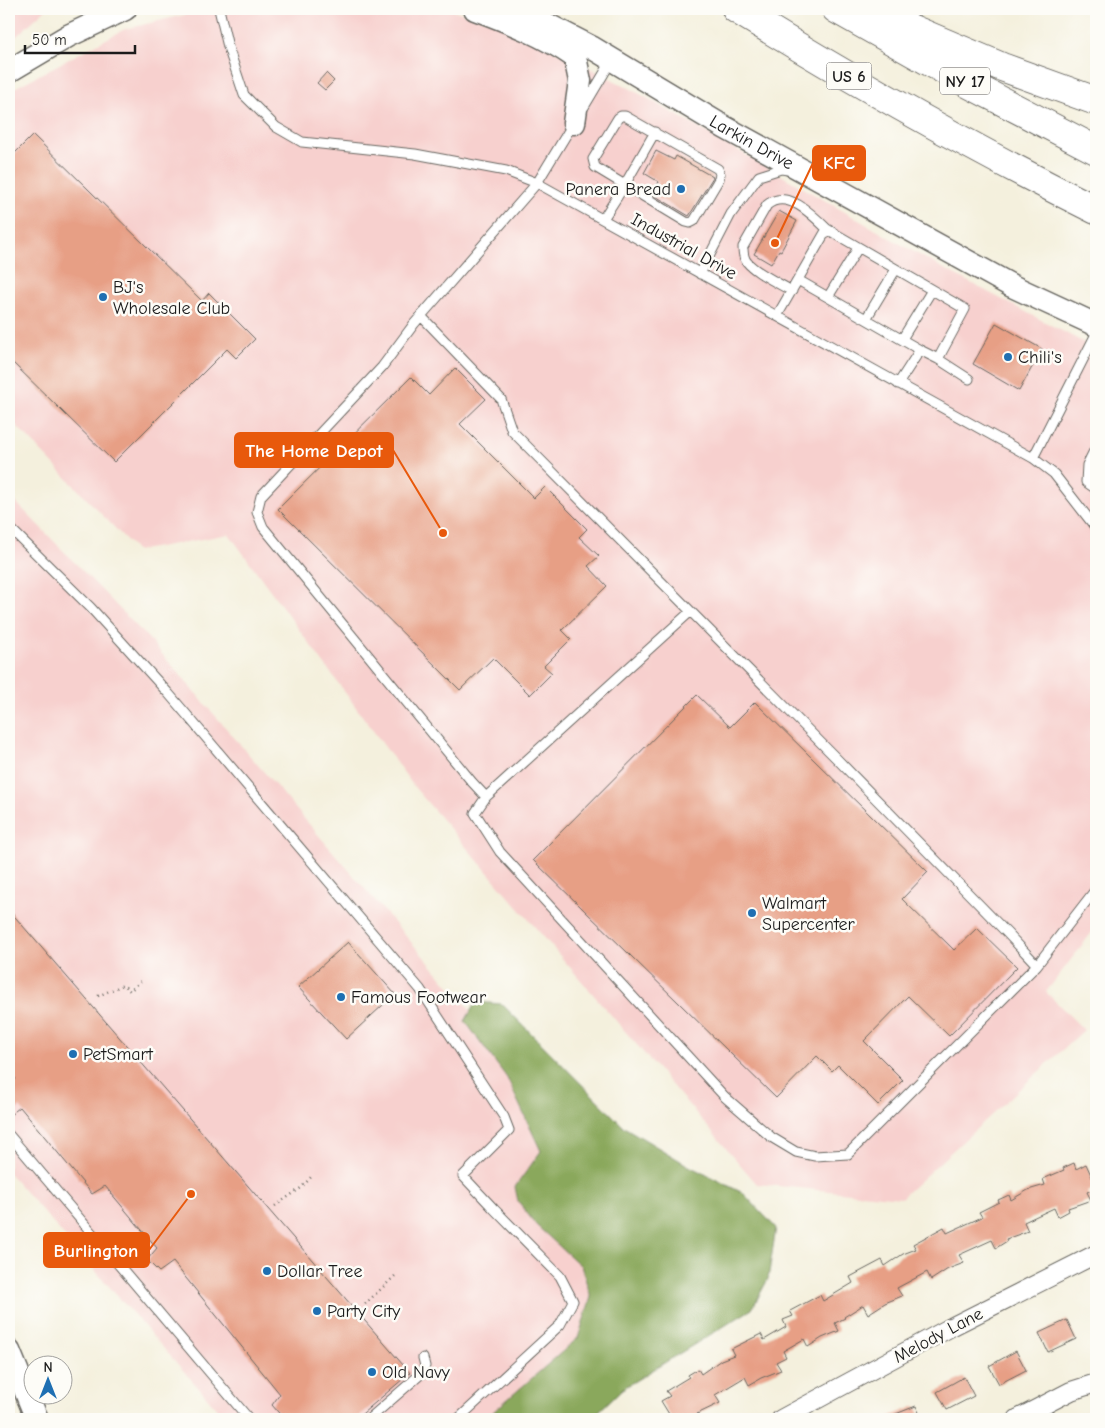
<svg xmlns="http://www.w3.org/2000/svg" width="1105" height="1428" viewBox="0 0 1105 1428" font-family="'Comic Neue',sans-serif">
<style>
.built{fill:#f7d0ce}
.forest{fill:#8aa85b;stroke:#53623c}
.building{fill:#e79f85}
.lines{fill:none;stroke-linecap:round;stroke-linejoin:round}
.service-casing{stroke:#686660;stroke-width:11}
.minor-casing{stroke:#686660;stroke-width:20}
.tertiary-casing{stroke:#686660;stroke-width:25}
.motorway-casing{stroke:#686660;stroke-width:30}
.path{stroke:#686660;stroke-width:2.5;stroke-dasharray:1 4;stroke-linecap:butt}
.service{stroke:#fff;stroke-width:9}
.minor{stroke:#fff;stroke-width:18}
.tertiary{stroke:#fff;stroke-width:22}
.motorway{stroke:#fff;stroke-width:28}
.poi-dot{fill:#1f6fb2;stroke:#fdfcf7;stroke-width:2}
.labels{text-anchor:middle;stroke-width:5;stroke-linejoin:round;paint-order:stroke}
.shield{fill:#fdfcf7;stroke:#605f5e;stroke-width:1}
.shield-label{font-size:16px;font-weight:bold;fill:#1c1c1c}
.street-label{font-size:18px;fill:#1c1c1c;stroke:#fdfcf7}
.poi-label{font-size:18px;fill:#1c1c1c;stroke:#fdfcf7;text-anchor:start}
.leader{fill:none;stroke:#e8590c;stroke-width:2}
.callout-dot{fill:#e8590c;stroke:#fdfcf7;stroke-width:2}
.callout{fill:#e8590c;stroke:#e8590c;stroke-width:2}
.callout-label{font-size:19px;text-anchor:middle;font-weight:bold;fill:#fff}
</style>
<rect width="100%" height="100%" fill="#fdfcf7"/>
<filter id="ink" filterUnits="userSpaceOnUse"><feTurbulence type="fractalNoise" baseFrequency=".02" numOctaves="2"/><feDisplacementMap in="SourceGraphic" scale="10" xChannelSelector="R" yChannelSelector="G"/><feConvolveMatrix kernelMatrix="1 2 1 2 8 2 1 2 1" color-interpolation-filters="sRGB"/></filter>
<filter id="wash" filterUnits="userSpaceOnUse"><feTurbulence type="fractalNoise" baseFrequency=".0096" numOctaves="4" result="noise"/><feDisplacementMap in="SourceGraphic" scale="20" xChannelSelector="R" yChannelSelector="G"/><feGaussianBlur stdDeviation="1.12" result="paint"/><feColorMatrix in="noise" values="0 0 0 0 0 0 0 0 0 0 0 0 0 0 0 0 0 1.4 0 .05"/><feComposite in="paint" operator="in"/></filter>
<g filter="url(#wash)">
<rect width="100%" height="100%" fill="#f4f0dd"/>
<path class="built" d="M9,9H46L9,43Z
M209,9H447L503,24L633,90L935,264L1096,349V927L1046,992L1084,1030L901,1198L757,1184L415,788L229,534L137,551L9,418V91L125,29Z
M9,495L148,638L693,1268L517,1419H226L9,1173Z"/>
<path class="forest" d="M476,1002L502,1004L624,1127L689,1166L743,1193L776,1228L768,1279L752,1309L622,1389L591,1419H485L578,1338L591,1297L581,1266L536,1225L518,1201L515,1187L541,1151L507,1078L465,1021Z"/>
<g id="blocks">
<path class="building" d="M326,73L334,81L325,90L317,83Z
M33,135L202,301L209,293L255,339L236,358L227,349L114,462L9,359V159Z
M656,151L674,160L676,156L713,177L689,216L652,194L659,182L644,173Z
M779,211L797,221L781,251L779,250L771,264L754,254Z
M996,323L1042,349L1019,391L973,364Z
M455,368L486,399L460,424L534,498L545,487L587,529L579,537L599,556L588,566L607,586L562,630L571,639L544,666L552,673L530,695L493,658L460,690L278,509L411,377L429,395Z
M697,695L730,727L755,702L928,872L902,899L954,950L977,928L1017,967L949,1036L908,996L864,1041L903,1080L878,1105L838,1065L832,1071L817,1056L776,1098L533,860Z
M9,910L410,1373L356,1419H284L272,1405L280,1394L173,1262L159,1272L147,1260L157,1248L105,1186L92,1194L20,1107L9,1116V1085L16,1079L9,1071Z
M348,942L395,994L346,1039L298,987Z
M1074,1163L1076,1169L1086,1164L1096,1186V1188L1087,1192L1091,1200L1068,1208L1069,1211L1058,1217L1054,1208L1024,1222L1028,1231L1006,1239L1007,1241L996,1248L992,1240L959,1255L964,1263L948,1269L931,1280L927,1272L897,1288L902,1296L885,1303L868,1314L863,1305L844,1317L845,1318L835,1323L839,1331L822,1338L808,1347L804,1339L783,1351L786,1357L776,1362L781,1370L761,1378L749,1385L745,1377L715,1395L720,1403L697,1414L700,1419H672L661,1401L670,1396L666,1391L689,1377L688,1375L698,1369L701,1374L721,1360L734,1355L731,1349L761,1334L764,1340L786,1327L783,1320L793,1316L790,1311L820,1295L823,1301L853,1283L850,1277L882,1260L885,1266L903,1254L916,1249L913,1244L944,1227L947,1233L982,1217L979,1212L999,1202L998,1200L1009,1195L1011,1200L1028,1190L1045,1185L1043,1179L1064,1170L1063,1168Z
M1067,1320L1076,1339L1048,1352L1039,1333Z
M1016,1351L1026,1370L999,1384L989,1366Z
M964,1377L974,1396L947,1410L937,1392Z
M916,1406L922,1419H883Z"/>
</g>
</g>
<g filter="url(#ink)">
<use href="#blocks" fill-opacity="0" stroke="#686660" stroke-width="1"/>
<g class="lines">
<defs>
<path id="service" d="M219,9L228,47L244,95L276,127L302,142L415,154L506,171L537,183L1033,458L1054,474L1096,528
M584,107L612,60
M621,116H625L718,169L720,174L719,179L694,221L690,223L686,222L595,167L593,159L618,118Z
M574,122L537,183L414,324L382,367L261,496L257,512L263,527L472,782L486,797L475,813L500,852L725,1097L771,1137L796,1152L815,1156L848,1154L1037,965L1096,889
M603,219L624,186L655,132
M700,274L731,214L759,176L781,169L788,170
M798,280L920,350
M792,291C780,284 750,270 745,259C743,255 743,251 743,247L767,205C787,188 813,215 827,229
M828,297L858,248
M421,316L501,399L512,431L836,758L1007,933L1037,965
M777,316L827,229L965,309L938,359L920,350L898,384
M866,319L896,269
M902,339L932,290
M938,359L969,379
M1096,447L1087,465L1086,482L1096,489
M1033,458L1096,334
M9,527L91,608L169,694L420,989L504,1117L509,1130L463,1176L494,1209L560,1276L573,1301L560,1325L458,1419
M486,797L690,612
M9,1135L249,1419
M369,1419L422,1373L425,1366L423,1358"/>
<path id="minor" d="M781,1419L953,1326L1096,1254
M1017,1419L1071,1391L1096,1383"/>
<g id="tertiary">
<path d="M475,9C510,22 545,36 575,57L580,81L574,123"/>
<path id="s1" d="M517,9L591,47L724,127L1012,286L1096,325"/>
<path d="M9,71L68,36L125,9"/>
<path d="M9,1351L37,1419"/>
</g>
<path id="motorway" d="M736,9C853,81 973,149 1096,210
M836,9L969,84L1096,150
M877,14L1002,67L1096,101"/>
</defs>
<use href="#service" class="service-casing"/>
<use href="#minor" class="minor-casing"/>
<use href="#tertiary" class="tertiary-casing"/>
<use href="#motorway" class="motorway-casing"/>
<path class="path" d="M98,996L123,985L130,991L142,980
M275,1206L301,1188L313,1175
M365,1304L396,1275"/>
<use href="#service" class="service"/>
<use href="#minor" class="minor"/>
<use href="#tertiary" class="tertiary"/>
<use href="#motorway" class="motorway"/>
</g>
</g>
<g class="poi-dot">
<circle cx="681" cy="189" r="5"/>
<circle cx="103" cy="297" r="5"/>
<circle cx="1008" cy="357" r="5"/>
<circle cx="752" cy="913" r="5"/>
<circle cx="341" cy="997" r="5"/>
<circle cx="73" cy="1054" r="5"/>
<circle cx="267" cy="1271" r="5"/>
<circle cx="317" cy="1311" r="5"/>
<circle cx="372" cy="1372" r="5"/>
</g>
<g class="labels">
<g class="shield">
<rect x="826.5" y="62.5" width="45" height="27" rx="4"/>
<rect x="940" y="67.5" width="50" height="27" rx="4"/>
</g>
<g class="shield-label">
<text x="849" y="82">US 6</text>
<text x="965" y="87">NY 17</text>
</g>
<g class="street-label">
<text dy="6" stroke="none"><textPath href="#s1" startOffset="270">Larkin Drive</textPath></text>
<text transform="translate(684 246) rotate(29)" y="6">Industrial Drive</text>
<text transform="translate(938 1335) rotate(-28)" y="6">Melody Lane</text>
</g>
<g class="poi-label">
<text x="671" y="195" text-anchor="end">Panera Bread</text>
<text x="113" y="293">BJ's<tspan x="113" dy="21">Wholesale Club</tspan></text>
<text x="1018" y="363">Chili's</text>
<text x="762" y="909">Walmart<tspan x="762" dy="21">Supercenter</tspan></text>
<text x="351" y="1003">Famous Footwear</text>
<text x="83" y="1060">PetSmart</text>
<text x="277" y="1277">Dollar Tree</text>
<text x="327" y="1317">Party City</text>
<text x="382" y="1378">Old Navy</text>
</g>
</g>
<path class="leader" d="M775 243L813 163M443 533L393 450M191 1194L149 1250"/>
<g class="callout-dot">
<circle cx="775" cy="243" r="5"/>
<circle cx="443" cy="533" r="5"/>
<circle cx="191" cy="1194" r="5"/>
</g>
<g class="callout">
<rect x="813" y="146" width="52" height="34" rx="5"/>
<rect x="235" y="433" width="158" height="34" rx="5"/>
<rect x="44" y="1233" width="105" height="34" rx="5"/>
</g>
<g class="callout-label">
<text x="839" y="169">KFC</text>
<text x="314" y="457">The Home Depot</text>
<text x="96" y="1257">Burlington</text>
</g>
<rect width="1105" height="1428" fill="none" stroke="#fdfcf7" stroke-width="30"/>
<g transform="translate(48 1380)"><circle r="24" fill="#fdfcf7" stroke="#a3a29f"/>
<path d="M0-4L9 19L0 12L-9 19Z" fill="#1f6fb2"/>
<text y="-8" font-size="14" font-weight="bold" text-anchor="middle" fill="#1c1c1c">N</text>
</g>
<path d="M25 45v8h110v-8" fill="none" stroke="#1c1c1c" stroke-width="2.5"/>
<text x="32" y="45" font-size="15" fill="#1c1c1c" stroke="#fdfcf7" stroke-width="4" paint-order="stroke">50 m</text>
</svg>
